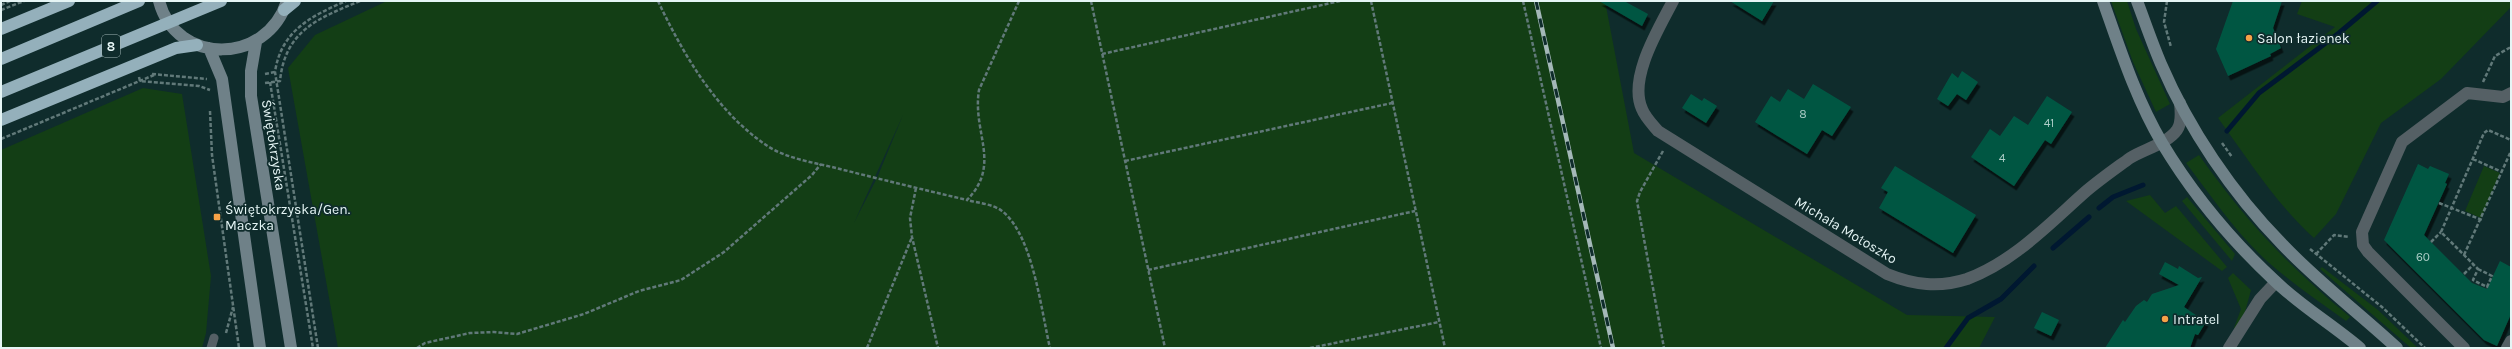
<svg xmlns="http://www.w3.org/2000/svg" width="2512" height="349" viewBox="0 0 2512 349" font-family="Karla,sans-serif">
<style>
.green{fill:#133e15;fill-rule:evenodd}
.lines{fill:none;stroke-linecap:round;stroke-linejoin:round}
.stream{stroke:#001831;stroke-width:5}
.building{fill:#065743;filter:url(#shadow)}
.path{stroke:#617979;stroke-width:2.5;stroke-dasharray:4 2;stroke-linecap:butt}
.lane{stroke:#556065;stroke-width:9}
.street{stroke:#556065;stroke-width:12}
.secondary{stroke:#6f8188;stroke-width:12}
.highway{stroke:#94b0bb;stroke-width:12}
.rail-casing{stroke:#a4b8b8;stroke-width:4.5}
.rail{stroke:#0f2c2c;stroke-width:3;stroke-dasharray:9;stroke-linecap:butt}
.highway-bridge{stroke:#94b0bb;stroke-width:12}
.poi-dot{fill:#f6a247;stroke:#0f2c2c;stroke-width:1.5}
.labels{text-anchor:middle;stroke-width:3.5;stroke-linejoin:round;paint-order:stroke}
.number-label{font-size:12px;fill:#adcec8}
.shield{fill:#0f2c2c;stroke:#a5b9b9;stroke-width:1}
.shield-label{font-size:13px;font-weight:bold;fill:#e5f5f5}
.poi-label{font-size:14px;fill:#e5f5f5;stroke:#0f2c2c;text-anchor:start}
.street-label{font-size:14px;fill:#e5f5f5;stroke:#0f2c2c}
</style>
<defs>
<filter id="shadow"><feDropShadow dx="2.5" dy="4.5" stdDeviation="0" flood-color="#0009"/></filter>
</defs>
<rect width="100%" height="100%" fill="#0f2c2c"/>
<path class="green" d="M387,1H1605L1634,153L1907,315L1995,317L1979,348H338L288,68L315,35ZM903,115L877,178L854,223Z
M2111,1H2127L2136,29L2170,104L2156,112L2133,62Z
M2302,1H2511V7L2441,79L2381,123L2336,214L2314,238C2276,204 2248,159 2218,118L2335,27L2297,14Z
M143,88L182,94L211,276L206,333L202,348H1V150Z
M2199,155C2245,220 2288,266 2350,317L2346,321C2320,302 2293,284 2268,262C2236,233 2212,197 2186,163Z
M2484,166L2500,173L2481,218L2465,211Z
M2150,195L2165,213L2176,206L2227,267L2222,271L2126,201Z
M2187,197L2235,254L2232,261L2182,201Z
M2322,267L2378,310L2418,348H2411L2320,269Z
M2233,273L2251,290L2245,312L2236,329L2234,328L2241,309L2228,278Z"/>
<g class="lines">
<path class="stream" d="M2227,131L2259,93L2339,33L2377,1
M2099,208L2113,197L2143,185
M2053,248L2089,217
M1946,348L1968,318L2001,299L2034,266"/>
</g>
<path class="building" d="M1599,1H1624L1648,14L1642,26Z
M1730,1H1774L1762,21Z
M2233,1H2282L2273,28L2281,48L2270,54L2271,56L2228,76L2216,49Z
M1962,71L1978,82L1966,100L1957,94L1948,106L1937,99L1952,73L1958,78Z
M1813,84L1851,107L1832,136L1822,130L1807,154L1755,122L1771,96L1780,102L1788,89L1804,99Z
M1691,94L1702,101L1704,98L1717,106L1706,123L1682,108Z
M2047,96L2072,112L2051,144L2045,140L2014,186L1971,157L1990,129L2000,136L2014,116L2028,125Z
M2418,164L2428,169L2430,166L2449,174L2445,183L2447,184L2424,235L2472,283L2487,289L2500,261L2511,267V314L2497,346L2484,340L2384,240Z
M1895,166L1976,215L1953,253L1879,208L1888,192L1881,188Z
M2165,262L2178,269L2179,266L2198,278L2202,277L2184,307L2206,322L2198,335L2195,334L2190,348H2105L2123,320L2125,322L2136,306L2144,300L2147,302L2152,294L2179,285L2159,274Z
M2042,312L2059,320L2051,336L2034,328Z"/>
<g class="lines">
<path class="path" d="M658,1C683,54 716,111 766,145C786,159 817,163 840,169C883,180 925,190 967,200
M1019,1L979,90C972,133 1002,164 967,200C978,203 993,204 1002,211C1033,235 1041,310 1050,348
M1091,1L1165,348
M1371,1L1445,348
M1523,1L1601,348
M2167,1L2164,22L2171,47
M1,5L10,1
M1,10L24,1
M1102,54L1340,1
M152,74L207,79
M265,74L275,72
M139,77L140,81L199,86L210,90
M270,82L313,348
M2483,82L2495,56L2511,47
M265,83L280,81C285,30 319,18 360,1
M210,111L212,155L239,348
M1,139L154,75
M2222,143L2232,157
M1663,151L1640,192L1637,201L1664,348
M2473,159L2502,172
M1125,161L1392,103
M916,188L910,218L912,237L938,348
M2439,203L2482,220
M2431,242L2441,232
M2310,249L2382,307L2425,348
M2316,254L2334,235L2349,237
M2464,255L2511,151
M2478,269L2492,276L2487,287L2473,280L2478,269L2441,232L2484,133L2488,130L2511,140
M1148,270L1415,211
M2464,274L2474,264
M226,333L233,307
M318,348L275,72C281,31 311,16 346,1
M417,348L425,343L470,333L494,332L517,334L584,314L639,291L681,280L724,252L812,175L821,164
M867,348L912,237
M1310,348L1439,322"/>
<path class="lane" d="M211,348L214,338"/>
<path class="street" d="M1673,1C1659,28 1628,78 1642,109C1645,117 1652,124 1658,131L1887,274C1914,285 1939,288 1967,279C2013,262 2048,225 2084,193C2099,180 2115,169 2130,158C2144,149 2167,144 2177,130C2182,123 2181,112 2180,103
M2229,348L2260,299L2276,282
M2464,348L2368,252L2363,245L2362,232L2402,142L2467,93L2503,97L2511,93
M2507,348L2511,341"/>
<path class="secondary" d="M159,1C176,66 267,65 287,1
M2103,1C2120,49 2136,99 2162,143C2192,193 2232,241 2275,281C2301,306 2333,325 2360,348
M2137,1C2145,22 2152,43 2161,64C2189,129 2232,193 2282,244C2317,281 2359,313 2397,348
M256,42L251,71V96L291,348
M209,48L222,79L260,348"/>
<path class="highway" d="M284,10L295,1
M1,29L69,1
M1,120L176,48L197,45"/>
<defs>
<path id="rail" d="M1536,1L1613,348"/>
</defs>
<use href="#rail" class="rail-casing"/>
<use href="#rail" class="rail"/>
<path class="highway-bridge" d="M1,59L139,1
M1,92L221,1"/>
</g>
<g class="poi-dot">
<circle cx="2249" cy="38" r="4"/>
<rect x="213" y="213" width="8" height="8" rx="2"/>
<circle cx="2165" cy="319" r="4"/>
</g>
<g class="labels">
<g class="number-label">
<text x="1803" y="118">8</text>
<text x="2049" y="127">41</text>
<text x="2002" y="162">4</text>
<text x="2423" y="261">60</text>
</g>
<rect class="shield" x="102" y="35" width="18" height="22" rx="3"/>
<g class="shield-label">
<text x="111" y="51">8</text>
</g>
<g class="poi-label">
<text x="2257" y="43">Salon łazienek</text>
<text x="225" y="214">Świętokrzyska/Gen.<tspan x="225" dy="16">Maczka</tspan></text>
<text x="2173" y="324">Intratel</text>
</g>
<g class="street-label">
<text transform="translate(274 145) rotate(81)" y="5">Świętokrzyska</text>
<text transform="translate(1846 230) rotate(31)" y="5">Michała Motoszko</text>
</g>
</g>
<rect width="2512" height="349" fill="none" stroke="#e5f5f5" stroke-width="4"/>
</svg>
